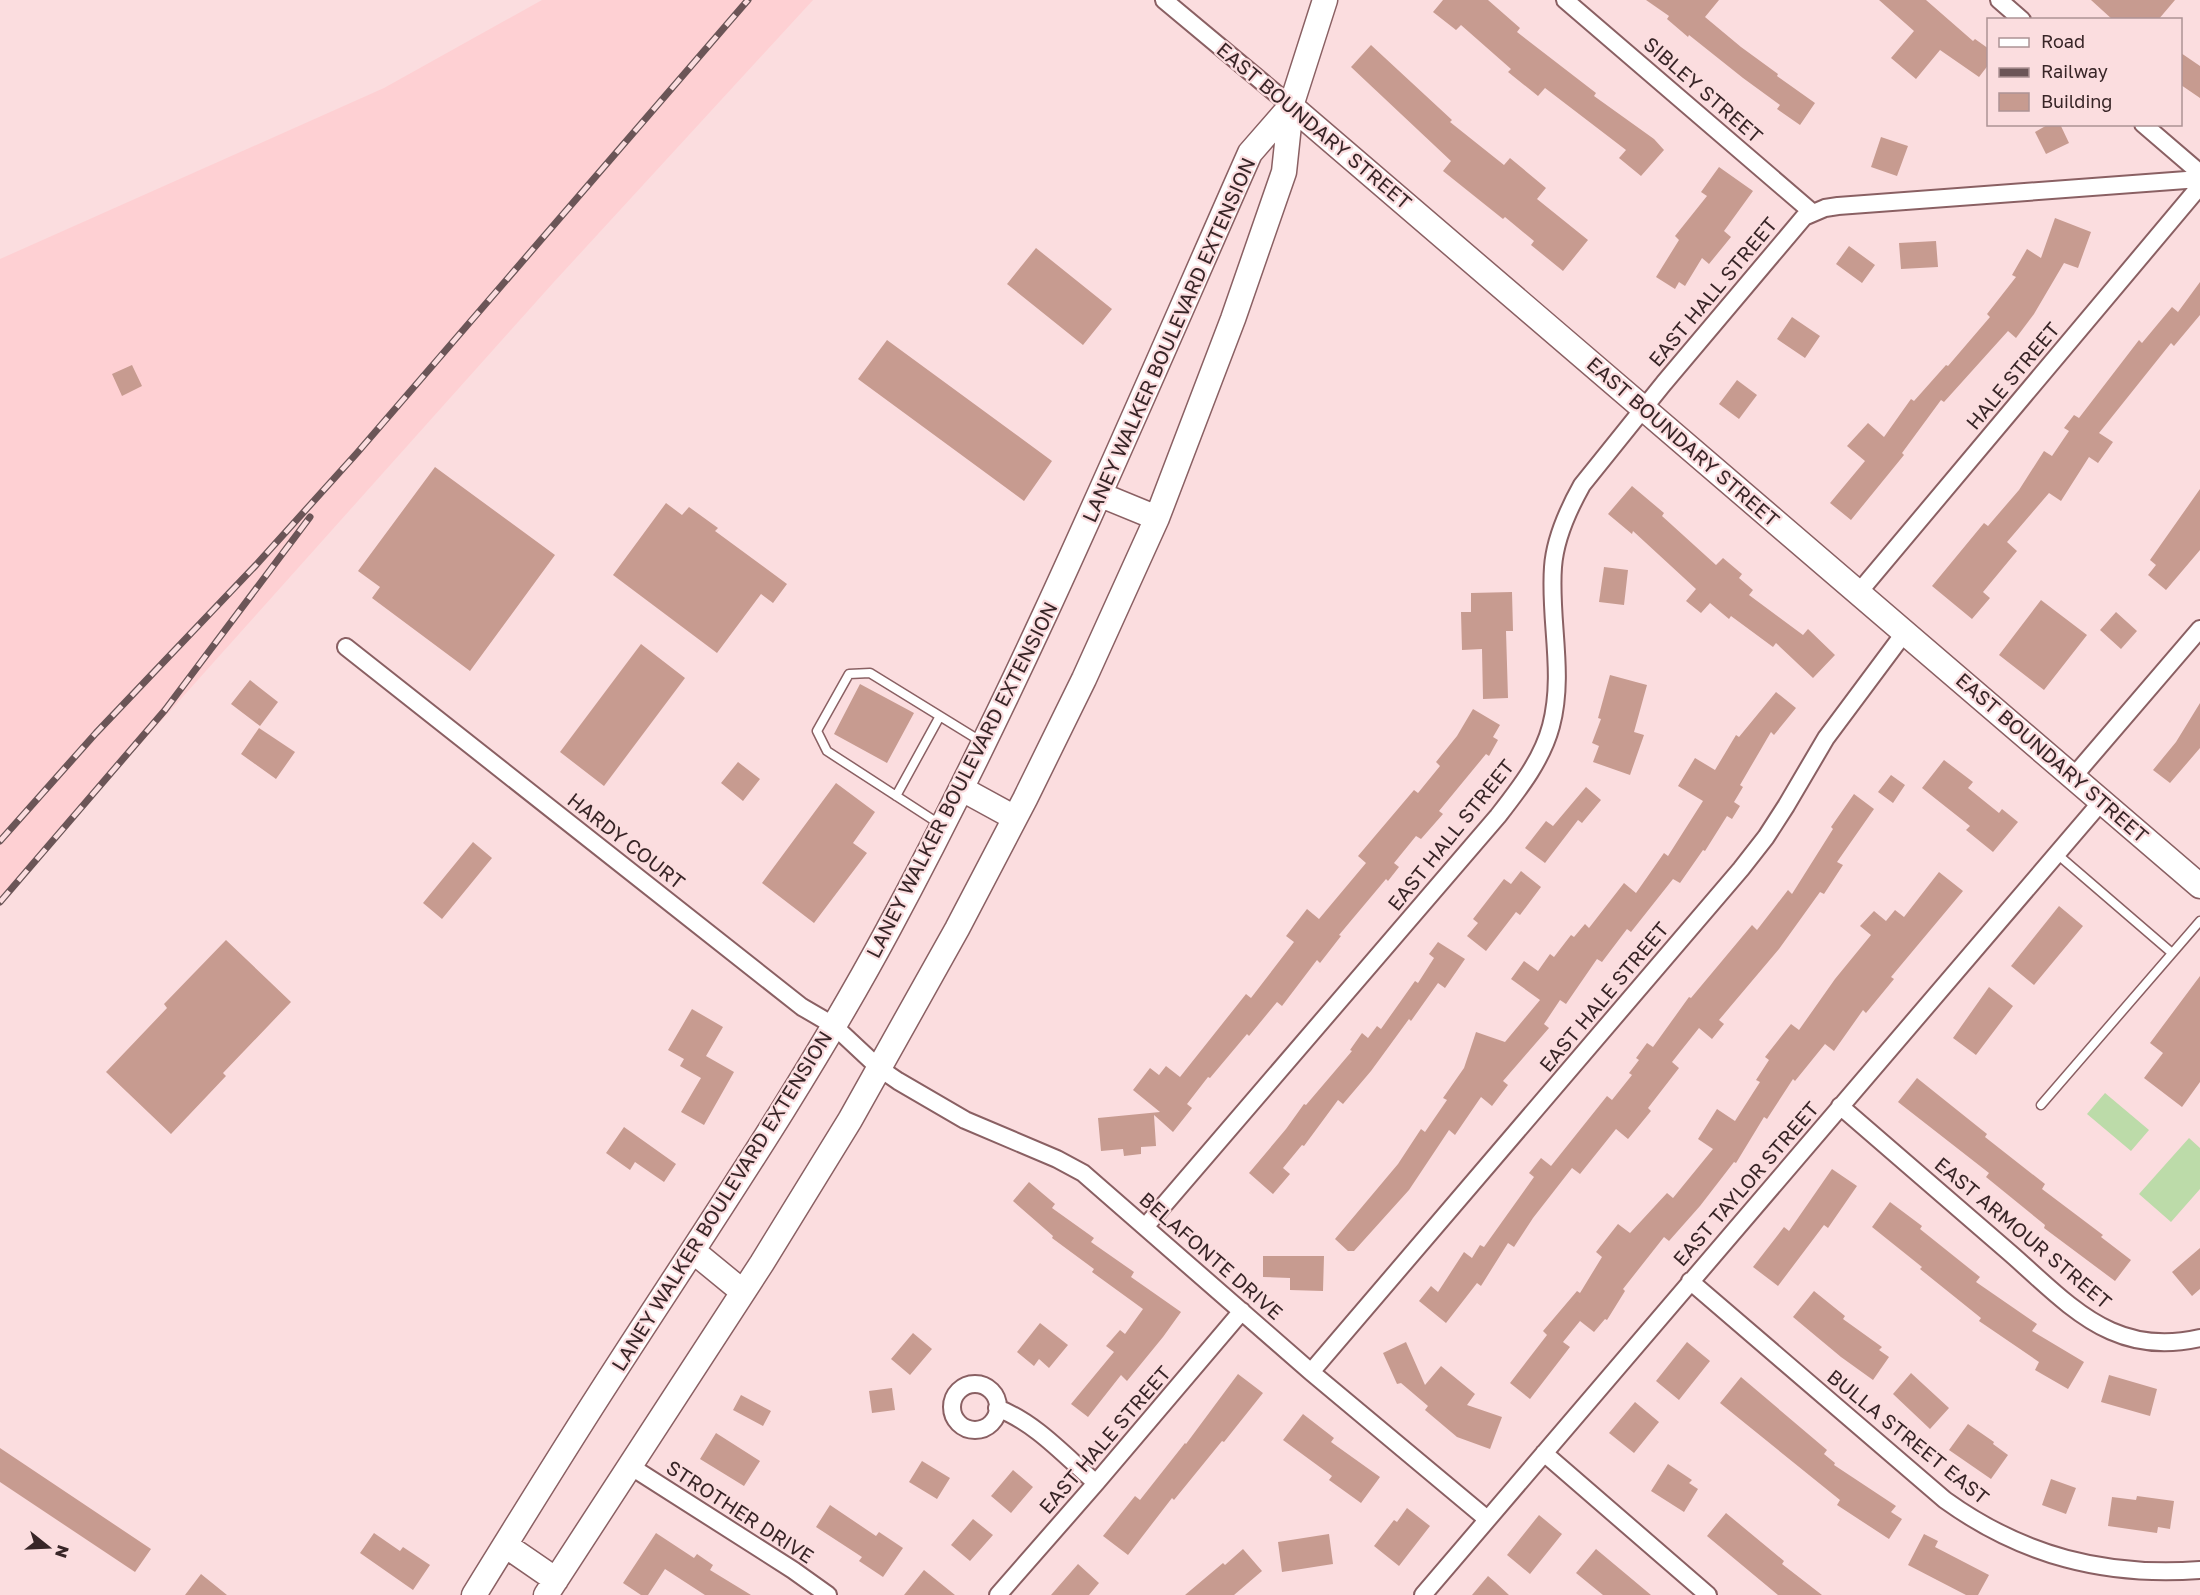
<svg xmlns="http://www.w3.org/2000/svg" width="2200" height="1595" viewBox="0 0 2200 1595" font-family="'Golos Text',sans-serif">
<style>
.built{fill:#fed0d3}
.green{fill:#bcdba9}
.building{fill:#c79b90}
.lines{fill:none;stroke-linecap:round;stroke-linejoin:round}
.service-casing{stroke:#8a6063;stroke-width:11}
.minor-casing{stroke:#8a6063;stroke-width:20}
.secondary-casing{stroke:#8a6063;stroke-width:27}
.service{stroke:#fff;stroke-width:8}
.minor{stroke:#fff;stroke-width:16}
.secondary{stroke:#fff;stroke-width:24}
.rail-casing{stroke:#6b5557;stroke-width:7}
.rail{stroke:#fbdddf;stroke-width:4.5;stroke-dasharray:14;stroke-linecap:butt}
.labels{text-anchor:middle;stroke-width:4.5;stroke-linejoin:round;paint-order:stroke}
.street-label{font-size:20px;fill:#382527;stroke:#fbdddf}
</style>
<rect width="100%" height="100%" fill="#fbdddf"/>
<path class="built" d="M542,0H813L553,283L0,901V259L384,88Z"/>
<path class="green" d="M2105,1093L2149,1130L2131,1151L2087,1114Z
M2189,1138L2200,1148V1189L2171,1222L2139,1194Z"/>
<path class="building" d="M1443,0H1488L1520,28L1517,32L1596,93L1594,96L1654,139L1664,150L1641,176L1619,158L1626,150L1545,88L1538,96L1508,72L1511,69L1461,25L1456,30L1433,12Z
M1646,0H1719L1705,17L1741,47L1778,74L1777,76L1815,103L1800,125L1777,109L1780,105L1743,78L1689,35L1688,37L1667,19L1669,16Z
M1879,0H1926L1973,41L1975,39L1989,49V64L1979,77L1940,50L1916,79L1891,58L1914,31Z
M2091,0H2175L2158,20H2113Z
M1371,45L1452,120L1450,122L1504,165L1510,158L1546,188L1537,199L1588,240L1563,271L1531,245L1534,241L1505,217L1503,219L1443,171L1451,161L1351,67Z
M2181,53L2200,66V98L2181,85Z
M2049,124H2060L2069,143L2046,154L2035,132Z
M1881,137L1908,146L1897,176L1871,167Z
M1719,167L1753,191L1724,231L1731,237L1709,264L1702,258L1685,286L1679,282L1675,289L1656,277L1679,240L1675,236L1707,196L1701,192Z
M2055,218L2091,232L2078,268L2064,263L2034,314L2016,338L2008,331L1944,402L1941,400L1902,453L1904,455L1851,520L1830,503L1865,461L1847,446L1868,423L1884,437L1911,399L1914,401L1946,365L1948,366L1990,317L1987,314L2016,277L2012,275L2027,249L2041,258Z
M1936,241L1938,267L1901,269L1899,243Z
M1849,246L1875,265L1862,283L1836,264Z
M1036,248L1112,309L1083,345L1007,284Z
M2200,282V315L2174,346L2171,343L2099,433L2113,442L2098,463L2089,457L2061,501L2049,493L2007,542L2017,551L1983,592L1990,598L1972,619L1932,586L1984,523L1988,526L2019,490L2044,451L2052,456L2069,431L2064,428L2074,415L2079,418L2139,340L2142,343L2172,307L2178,312Z
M1792,317L1820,336L1805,358L1777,339Z
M887,340L1052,461L1024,501L858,379Z
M132,365L142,386L122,396L112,374Z
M1737,380L1757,395L1739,419L1719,404Z
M435,467L555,555L470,671L372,598L380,587L358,571Z
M1632,486L1664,513L1662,516L1716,565L1723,558L1742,574L1739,578L1753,590L1749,595L1803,635L1808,629L1835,655L1813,678L1776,643L1773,647L1731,616L1729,619L1710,603L1701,613L1686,601L1696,589L1633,531L1632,534L1608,514Z
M2200,489V550L2166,590L2148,575L2156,565L2150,560Z
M666,503L682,515L689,507L718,528L715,531L787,584L773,603L761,594L717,653L613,575Z
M1604,567L1628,570L1624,605L1599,602Z
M1512,592L1513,631H1506L1508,698L1483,699L1482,649L1462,650L1461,612H1471V593Z
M2041,600L2087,635L2044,690L1999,655Z
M2116,612L2137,631L2121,649L2100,630Z
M641,644L685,678L604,786L560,752Z
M1610,675L1647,685L1634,732L1644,735L1630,775L1593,762L1599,746L1592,743L1601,719L1598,718Z
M250,680L278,702L260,726L231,704Z
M860,684L914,713L887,763L834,734Z
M1776,692L1796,708L1774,735L1771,732L1740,785L1743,787L1734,802L1740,806L1732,819L1727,816L1705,851L1703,850L1680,883L1673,879L1631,932L1627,929L1602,962L1597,959L1566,1004L1560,1000L1544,1024L1549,1028L1503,1081L1508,1085L1492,1106L1481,1097L1455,1135L1449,1130L1409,1190L1354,1251H1348L1335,1239L1398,1164L1421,1129L1425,1132L1447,1100L1443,1098L1464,1068L1476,1032L1505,1042L1540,1000L1511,979L1524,961L1538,971L1550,954L1554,957L1571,935L1574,937L1585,924L1589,928L1624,883L1636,893L1664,853L1668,856L1703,801L1678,786L1695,758L1715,770L1736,735L1739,737Z
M2200,703V748L2170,783L2153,770L2176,742Z
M1473,709L1500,725L1493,737L1498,740L1489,756L1486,754L1439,811L1443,814L1421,839L1416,836L1394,863L1399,867L1388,881L1386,879L1339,935L1341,936L1320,963L1317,960L1282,1006L1277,1002L1249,1036L1247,1034L1210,1078L1208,1077L1187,1104L1192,1108L1173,1132L1154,1115L1156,1146L1141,1147V1154L1124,1156L1123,1149L1101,1151L1098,1118L1160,1112L1133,1090L1150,1068L1159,1075L1166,1066L1180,1077L1246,994L1251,998L1294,942L1286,936L1307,909L1319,919L1366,863L1358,856L1414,790L1418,793L1440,766L1436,762L1457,736Z
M259,728L295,752L276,779L241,754Z
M1944,760L1973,782L1968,788L1999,813L2002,809L2018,822L1993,852L1966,830L1970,826L1922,788Z
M738,762L760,779L743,801L721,783Z
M1891,775L1905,785L1893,803L1878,792Z
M836,783L875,812L853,843L867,853L814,923L762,883Z
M1586,787L1601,800L1582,823L1578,820L1545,863L1525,848L1546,821L1553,826Z
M1854,794L1874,809L1837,862L1843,865L1824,894L1820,892L1779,949L1719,1020L1724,1024L1712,1039L1699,1028L1672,1062L1679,1068L1648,1108L1651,1111L1628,1139L1616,1129L1580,1174L1572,1168L1533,1218L1514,1247L1508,1243L1481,1286L1477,1283L1446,1323L1419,1301L1431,1286L1438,1292L1464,1252L1472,1258L1480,1245L1484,1247L1534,1177L1529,1173L1541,1158L1551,1166L1607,1096L1612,1100L1632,1075L1629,1073L1639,1060L1636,1058L1647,1043L1653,1047L1689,997L1691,998L1752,925L1757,930L1788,890L1792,894L1833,829L1831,827Z
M473,842L492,858L442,919L423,903Z
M1521,871L1541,887L1520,915L1516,912L1486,951L1467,936L1478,923L1473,919L1504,879L1511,884Z
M1939,872L1963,891L1891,977L1894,979L1866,1013L1863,1010L1834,1051L1825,1044L1795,1081L1793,1079L1767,1119L1764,1117L1736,1163L1734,1162L1700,1206L1669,1241L1664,1237L1623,1289L1625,1291L1607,1320L1605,1319L1594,1332L1580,1321L1563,1342L1570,1347L1530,1399L1510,1383L1547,1335L1543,1331L1577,1291L1580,1293L1602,1257L1596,1252L1618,1224L1630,1233L1667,1193L1673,1198L1713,1149L1698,1139L1717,1109L1735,1121L1760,1082L1756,1080L1769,1060L1765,1057L1791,1024L1799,1030L1835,979L1871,935L1860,926L1874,911L1886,921L1895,910L1904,917Z
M2059,906L2083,926L2034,985L2011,966Z
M226,940L291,1002L223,1073L226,1076L171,1134L106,1072L167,1008L164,1004Z
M1438,942L1465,959L1445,988L1438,983L1411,1021L1409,1019L1371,1071L1343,1104L1338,1100L1304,1146L1302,1145L1283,1168L1290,1174L1273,1194L1249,1173L1286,1129L1304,1104L1306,1105L1352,1051L1350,1050L1362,1033L1368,1038L1377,1026L1381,1029L1415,981L1418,983L1434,958L1429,954Z
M2200,976V1082L2182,1107L2144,1078L2163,1053L2150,1043Z
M1989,987L2013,1006L1976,1055L1953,1038Z
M692,1009L723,1027L706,1056L734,1072L704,1125L681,1112L701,1078L680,1066L684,1059L668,1050Z
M1917,1078L1987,1134L1985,1137L2045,1184L2042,1189L2103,1235L2101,1237L2131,1260L2115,1281L2044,1228L2045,1225L1986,1177L1989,1173L1898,1102Z
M624,1127L676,1164L664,1182L635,1162L630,1170L606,1153Z
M1832,1169L1857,1186L1828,1228L1824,1225L1778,1286L1753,1267L1784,1227L1789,1231Z
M1029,1182L1055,1204L1052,1208L1094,1238L1091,1242L1134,1272L1131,1277L1181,1312L1163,1337L1127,1381L1121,1375L1088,1417L1071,1404L1114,1352L1106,1346L1120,1330L1125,1334L1143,1309L1092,1272L1094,1269L1052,1238L1053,1236L1013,1201Z
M1890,1202L1922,1226L1920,1229L1980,1277L1976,1282L2037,1324L2032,1331L2084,1362L2068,1389L2035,1370L2039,1362L1979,1321L1981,1318L1920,1269L1922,1267L1872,1227Z
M2200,1248V1289L2192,1296L2172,1272Z
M1263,1256H1324L1323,1291L1290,1290V1278L1263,1277Z
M1814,1291L1845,1316L1843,1319L1882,1347L1879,1350L1889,1357L1873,1380L1841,1357L1793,1317Z
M1040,1323L1068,1345L1049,1368L1039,1359L1034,1366L1017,1352Z
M913,1333L932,1349L910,1375L891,1359Z
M1406,1342L1425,1385L1441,1366L1475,1394L1467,1405L1502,1417L1490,1449L1457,1437L1425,1410L1428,1406L1401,1383L1397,1384L1383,1353Z
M1687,1342L1710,1361L1679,1400L1656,1381Z
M1911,1373L1949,1408L1930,1429L1893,1394Z
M1238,1374L1263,1393L1224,1442L1222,1441L1174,1500L1172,1498L1128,1555L1103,1536L1135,1496L1140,1500L1185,1443L1186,1444Z
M2109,1375L2157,1389L2150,1416L2101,1402Z
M1741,1377L1827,1450L1824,1454L1835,1463L1834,1465L1896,1506L1891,1512L1902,1519L1889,1539L1837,1505L1840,1500L1720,1403Z
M892,1388L895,1410L872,1413L869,1391Z
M741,1395L771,1411L763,1426L733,1410Z
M1635,1402L1659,1422L1634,1453L1609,1433Z
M1303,1414L1334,1438L1331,1442L1380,1477L1361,1503L1329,1480L1332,1476L1283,1440Z
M1968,1424L1994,1442L1993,1444L2008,1455L1991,1479L1949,1450Z
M716,1433L760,1461L744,1486L700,1459Z
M0,1448L151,1549L135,1572L0,1482Z
M922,1461L950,1478L937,1499L909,1482Z
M1668,1464L1692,1480L1689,1483L1698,1489L1684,1512L1651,1491Z
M1013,1470L1033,1487L1011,1513L991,1496Z
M2051,1479L2076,1488L2066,1514L2042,1505Z
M2137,1496L2174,1501L2170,1529L2158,1527L2157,1533L2108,1526L2112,1497L2136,1500Z
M830,1505L876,1536L879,1532L903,1548L883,1577L859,1561L862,1557L816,1527Z
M1407,1508L1430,1526L1399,1566L1374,1546L1394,1520L1397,1522Z
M1726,1513L1784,1561L1782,1564L1822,1595H1778L1707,1536Z
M1539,1515L1562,1534L1530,1574L1507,1555Z
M973,1519L993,1535L970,1561L951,1545Z
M374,1533L400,1551L403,1547L430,1565L413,1590L360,1553Z
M656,1533L694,1558L697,1554L713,1565L710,1570L751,1595H705L665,1569L648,1595H641L623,1583Z
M1329,1534L1333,1564L1282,1572L1278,1542Z
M1924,1534L1938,1541L1935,1547L1989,1575L1978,1595H1966L1908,1565Z
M1243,1549L1262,1571L1234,1595H1185L1223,1563L1225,1565Z
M1596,1549L1651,1595H1603L1576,1573Z
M1078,1564L1099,1583L1089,1595H1051Z
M924,1570L955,1595H904Z
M201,1574L227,1595H185Z
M1488,1576L1495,1582L1509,1595H1472Z"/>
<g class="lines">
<defs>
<path id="service" d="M896,796L940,716
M941,825L827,751L817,731L849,674L870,673L982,742
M2057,854L2172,953
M2041,1105L2200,921"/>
<path id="minor" d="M1164,0L1291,106
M1565,0L1813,213
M1999,0L2022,20
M2143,124L2200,173
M1859,592L2200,186
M346,647L802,1007L833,1025L879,1068L898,1081L965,1120L1057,1159L1083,1173L1311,1372L1487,1519
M2073,777L2200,629
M1840,1106C1897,1155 1953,1204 2010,1253C2040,1279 2074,1315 2111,1331C2140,1344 2170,1345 2200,1338
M1145,1227L1498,816C1519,789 1542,760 1551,726C1565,673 1549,620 1553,567C1555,538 1568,510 1582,485L1664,383L1804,217L1825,208L1838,206L2200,179
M1690,1281L1945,1500C2023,1556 2105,1577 2200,1570
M1311,1372L1741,869L1766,837L1786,806L1826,738L1905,632
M952 1407a23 23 0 1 1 46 0a23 23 0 1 1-46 0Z
M997,1408C1035,1422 1066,1457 1096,1483
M1544,1453L1708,1595
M630,1466L793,1570L828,1595
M998,1595L1096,1483L1242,1311
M1423,1595L2102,801"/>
<path id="secondary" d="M1291,106L2200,886
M1101,495L1157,518
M962,789L1015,818
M693,1251L743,1292
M505,1545L556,1580
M474,1595C516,1527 558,1459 601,1392C699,1239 802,1090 888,930C1024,678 1134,415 1250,153L1291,106
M546,1595L762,1263L850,1120L957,929L1025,799L1084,679L1157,518L1233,319L1284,172L1291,106L1325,0"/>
</defs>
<use href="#service" class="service-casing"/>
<use href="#minor" class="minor-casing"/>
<use href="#secondary" class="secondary-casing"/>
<use href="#service" class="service"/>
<use href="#minor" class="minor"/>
<use href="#secondary" class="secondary"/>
<defs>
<path id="rail" d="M0,841L96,733L256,565L357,453L748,0
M0,902L165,710L310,517"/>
</defs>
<use href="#rail" class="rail-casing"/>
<use href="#rail" class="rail"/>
</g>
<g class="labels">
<g class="street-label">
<text transform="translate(1703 90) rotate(41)" y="7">SIBLEY STREET</text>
<text transform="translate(1314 126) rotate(40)" y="7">EAST BOUNDARY STREET</text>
<text transform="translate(1713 292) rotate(-50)" y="7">EAST HALL STREET</text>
<text transform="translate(1169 340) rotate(-66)" y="7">LANEY WALKER BOULEVARD EXTENSION</text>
<text transform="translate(2013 376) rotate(-50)" y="7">HALE STREET</text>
<text transform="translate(1683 442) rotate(41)" y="7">EAST BOUNDARY STREET</text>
<text transform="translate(2052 758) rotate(41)" y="7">EAST BOUNDARY STREET</text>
<text transform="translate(962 780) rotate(-63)" y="7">LANEY WALKER BOULEVARD EXTENSION</text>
<text transform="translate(1451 835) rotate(-51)" y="7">EAST HALL STREET</text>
<text transform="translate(626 841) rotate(38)" y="7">HARDY COURT</text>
<text transform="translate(1604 997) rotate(-50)" y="7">EAST HALE STREET</text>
<text transform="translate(1746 1184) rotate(-49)" y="7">EAST TAYLOR STREET</text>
<text transform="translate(722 1201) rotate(-58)" y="7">LANEY WALKER BOULEVARD EXTENSION</text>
<text transform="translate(2023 1233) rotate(40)" y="7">EAST ARMOUR STREET</text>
<text transform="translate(1211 1256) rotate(41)" y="7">BELAFONTE DRIVE</text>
<text transform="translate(1908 1437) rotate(39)" y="7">BULLA STREET EAST</text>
<text transform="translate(1105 1440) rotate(-49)" y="7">EAST HALE STREET</text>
<text transform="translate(740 1512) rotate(33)" y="7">STROTHER DRIVE</text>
</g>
</g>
<rect x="1987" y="18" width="195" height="108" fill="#fbdddf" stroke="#ad9395" stroke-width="1.5"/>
<rect x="1999" y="38" width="30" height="9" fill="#ffffff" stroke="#ad9395" stroke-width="1.5"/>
<text x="2041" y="48" font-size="18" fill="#382527">Road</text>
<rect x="1999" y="68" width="30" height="9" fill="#6b5557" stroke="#ad9395" stroke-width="1.5"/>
<text x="2041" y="78" font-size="18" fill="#382527">Railway</text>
<rect x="1999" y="93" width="30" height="18" fill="#c79b90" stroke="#ad9395" stroke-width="1.5"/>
<text x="2041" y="108" font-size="18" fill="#382527">Building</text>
<g transform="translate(48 1547) rotate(108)" stroke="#fbdddf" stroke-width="4.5" paint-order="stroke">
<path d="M0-4.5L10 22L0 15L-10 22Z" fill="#382527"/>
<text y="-9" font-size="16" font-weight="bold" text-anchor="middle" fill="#382527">N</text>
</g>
</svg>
